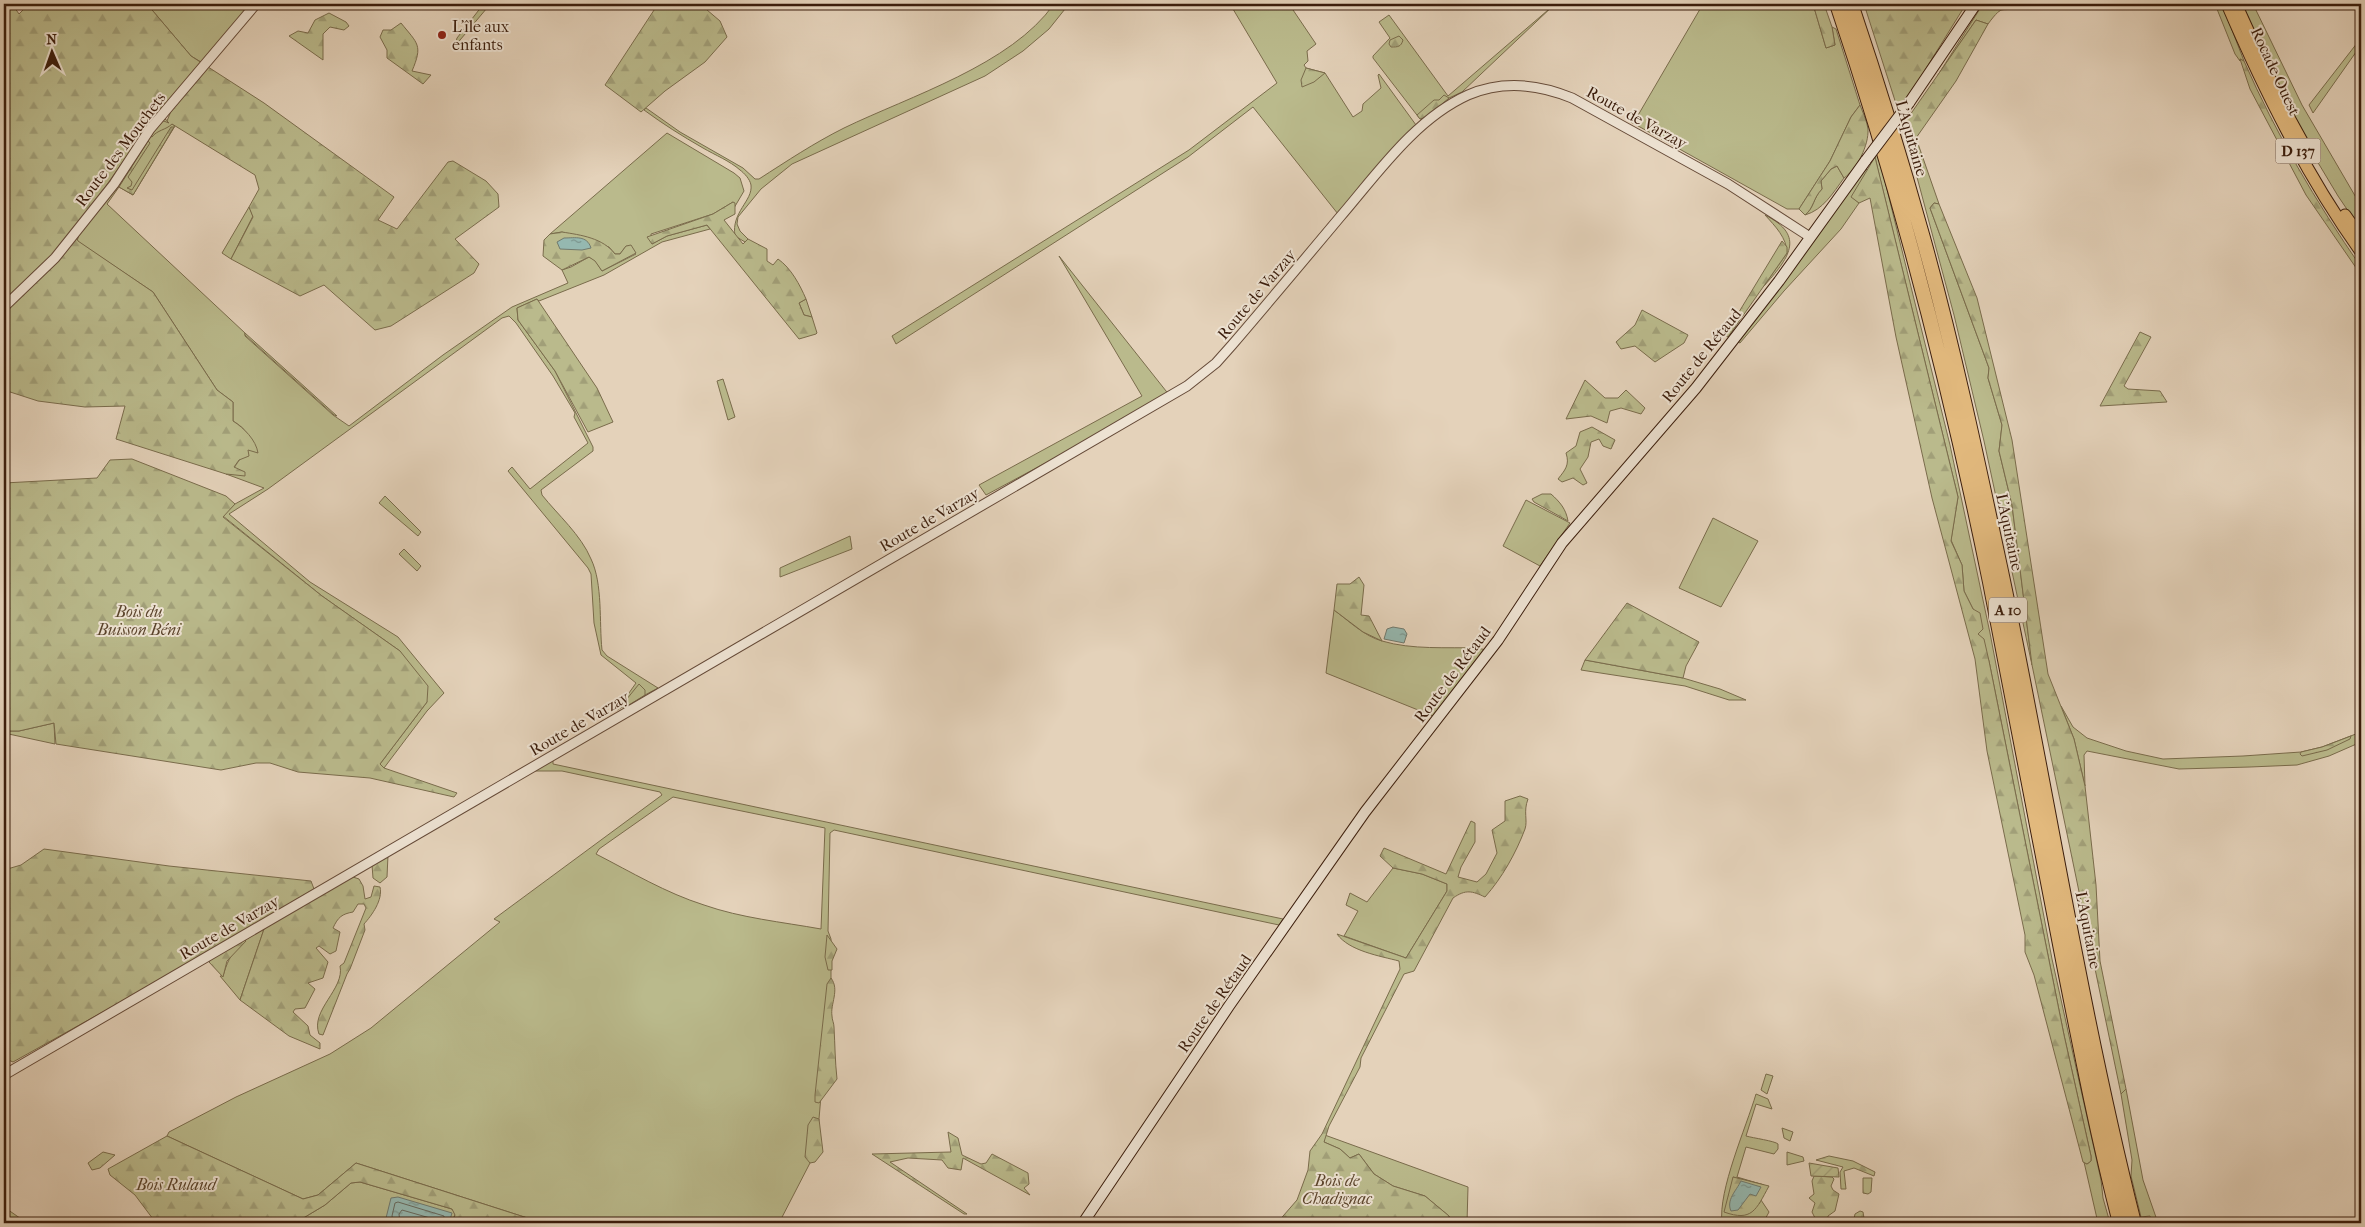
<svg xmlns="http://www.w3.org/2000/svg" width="2365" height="1227" viewBox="0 0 2365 1227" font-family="'IM FELL French Canon',serif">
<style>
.grass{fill:#baba8c;stroke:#7a6c4c;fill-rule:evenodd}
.forest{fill:url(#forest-firs);stroke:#7a6c4c}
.garden{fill:url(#garden-furrows);stroke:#7a6c4c}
.water{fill:url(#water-ripples);stroke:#717a6e}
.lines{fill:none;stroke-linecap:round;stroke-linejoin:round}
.shore{stroke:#686a5e;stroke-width:1}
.tertiary-casing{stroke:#654a38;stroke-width:11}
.secondary-casing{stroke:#3b1d0c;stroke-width:12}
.primary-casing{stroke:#3b1d0c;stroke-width:13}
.motorway-casing{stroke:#3b1d0c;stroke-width:16}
.tertiary{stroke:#ede2d2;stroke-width:9}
.secondary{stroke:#ede2d2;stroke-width:10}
.primary{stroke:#e2b97d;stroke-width:11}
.motorway{stroke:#e2b97d;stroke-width:14}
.secondary-bridge-casing{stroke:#3b1d0c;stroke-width:12;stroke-linecap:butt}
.secondary-bridge{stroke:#ede2d2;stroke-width:10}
.poi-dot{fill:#8f2418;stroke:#ede2d2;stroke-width:2}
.labels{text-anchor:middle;stroke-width:4;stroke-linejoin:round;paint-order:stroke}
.shield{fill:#ede2d2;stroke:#705847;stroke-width:1}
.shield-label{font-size:15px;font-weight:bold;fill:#3b1d0c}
.poi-label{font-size:16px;fill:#3b1d0c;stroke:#ede2d2;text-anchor:start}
.street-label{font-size:16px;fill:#3b1d0c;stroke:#ede2d2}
.park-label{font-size:16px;font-style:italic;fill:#5b442c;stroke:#ede2d2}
</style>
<defs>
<pattern id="forest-firs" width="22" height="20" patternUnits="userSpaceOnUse" patternTransform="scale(1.25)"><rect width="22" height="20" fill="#baba8c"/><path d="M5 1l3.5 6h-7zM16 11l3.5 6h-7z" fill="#a19f78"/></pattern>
<pattern id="garden-furrows" width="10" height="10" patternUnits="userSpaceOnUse" patternTransform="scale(1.25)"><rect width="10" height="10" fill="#baba8c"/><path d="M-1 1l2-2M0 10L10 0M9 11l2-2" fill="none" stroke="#a19f78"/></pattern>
<pattern id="water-ripples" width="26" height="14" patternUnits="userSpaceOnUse" patternTransform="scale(1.25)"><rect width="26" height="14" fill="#95b8b0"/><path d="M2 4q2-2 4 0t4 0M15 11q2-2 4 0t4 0" fill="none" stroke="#7b958e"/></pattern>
</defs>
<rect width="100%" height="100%" fill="#e4d2ba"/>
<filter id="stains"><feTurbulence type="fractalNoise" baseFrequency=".004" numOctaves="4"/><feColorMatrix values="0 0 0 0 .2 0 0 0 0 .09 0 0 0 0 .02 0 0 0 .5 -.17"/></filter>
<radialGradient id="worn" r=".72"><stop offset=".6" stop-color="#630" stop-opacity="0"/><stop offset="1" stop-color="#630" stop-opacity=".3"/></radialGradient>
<path class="grass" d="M147,4H243L250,11L206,65L191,56Z
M1054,4H1069L1049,29L1023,51L985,76L792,164L761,189L738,217L737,224L740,231L748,239L745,242L735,236C731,212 753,201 751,185C750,179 744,173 740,170C730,161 715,155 703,148C682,136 663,124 644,110L646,108L680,132L743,168L755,179H759C787,161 814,143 844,128C910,96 1011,65 1054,4Z
M1230,4H1289L1316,44L1307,51L1308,61L1304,65L1306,68L1325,73L1353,117L1362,111L1363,104L1381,88L1378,75L1379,74L1416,125L1338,214L1253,107L1188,157L896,344L892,336L1189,150L1277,83Z
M1555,4L1462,92L1449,98L1423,119H1420L1373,58V56L1390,38L1379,22L1389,15L1448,96Z
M1703,4H1813L1826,48L1835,45L1832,27L1836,29L1860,105L1851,117L1830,161L1799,209H1787L1631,122L1637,117Z
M1983,4H2021V6C2000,15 2005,1 1988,24L1976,20L1938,75Z
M2215,4H2222L2244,61L2240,59V61L2235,54Z
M2240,4H2253L2302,105L2361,206V230L2338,196L2305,141Z
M2361,38V45L2313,113L2309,105Z
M162,117L175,126L133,195L119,187L107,204L245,333V336L333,415L349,426L443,355L512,307L568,283L562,270L571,267L589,257L595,260L602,271L636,254L626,246L620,254H615L609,247L562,232L550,234L667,133L734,173L740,178L744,191L734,208L733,202L713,214L651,234L652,244L667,236L707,225L710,229L662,242L604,275L539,301L537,299L517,308L518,320L555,371L593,447V451L541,490L542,495C558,515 581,535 591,559C603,584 599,622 602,650L607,656L658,688L617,710L636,683L601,655L594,623L591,574L588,568L508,471L512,467L530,489L588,443L574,417L575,413L553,376L516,323L509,316L502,318L268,489L229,514L310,582L398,637L444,693L427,711L384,768L380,764L427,702L400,651L322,596L223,516L235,504L264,488L226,474H234V468C246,449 260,437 233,421V402L217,390L153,292L77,241L80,232Z
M1903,125L1916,138L1939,204L1934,203L1930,208L1989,368L1988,378L2002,425L1999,451L2012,505L2032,665L1984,441L1954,315Z
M1878,153L1950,445L1990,633L2052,959L2101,1180L2103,1198L2110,1223H2098L2084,1162L2087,1164L2091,1161V1156L2064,1035L1989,661L1978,634L1973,609L1964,591L1962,565L1951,540L1958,497L1878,170L1875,157Z
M1837,166L1844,178C1833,193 1823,210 1805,215C1814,208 1813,198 1822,189L1821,181L1831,169Z
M1866,169L1868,171L1852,197L1859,203L1841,229L1784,291L1740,343L1736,341Z
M249,207L253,216L231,259L222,253Z
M1765,215C1807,236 1788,259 1764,286L1787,253C1787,238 1775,226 1765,215Z
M1059,256L1170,396L986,495L979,485L1142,396Z
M806,299L812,317L804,315L799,303Z
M723,379L735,417L728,420L717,381Z
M385,496L421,532L418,536L379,503Z
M1526,500L1570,523L1540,566L1503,546Z
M1713,518L1758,541L1721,607L1679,588Z
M850,536L852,549L780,577V568Z
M404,549L421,566L417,571L399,554Z
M1334,610C1349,621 1364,636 1382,641C1412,650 1447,647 1478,648L1486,650L1433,716L1326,673Z
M1585,660L1683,678L1720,689L1746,700H1729L1685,686L1581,670Z
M2061,706L2073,727L2087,738L2126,751L2163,759L2243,756L2301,752L2322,747L2361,732V742L2329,756L2297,765L2250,767L2179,769L2087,751L2084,755L2085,786L2074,739Z
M54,723L55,744L4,733V731H19Z
M553,759V764L1283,919L1279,925L834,830L830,833L828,931L831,939V978L819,1119L810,1163L779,1223H543L356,1163L318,1195L303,1199L167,1136L169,1132L236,1097L330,1054L371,1028L500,922L494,919L662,795L660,792L562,771H534ZM673,797L825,828L821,929C782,922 741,918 704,905C666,893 631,872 596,854L599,849Z
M1393,868L1422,874L1447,884V891L1406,958L1344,936L1358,911L1346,905L1350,893L1367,902Z
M264,929L240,1000L220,976H223C230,951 241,940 264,929Z
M1766,1074L1773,1076L1767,1094L1761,1090Z
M2126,1089L2143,1180L2158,1223H2152L2150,1216L2141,1217L2131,1176L2132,1160L2121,1094Z
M1756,1094L1768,1099L1772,1109L1756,1104L1746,1136C1753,1138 1775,1141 1778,1144V1149L1774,1154L1746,1147L1737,1177L1764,1185L1733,1177L1759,1204L1761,1200L1769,1212L1763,1223H1722C1718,1190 1746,1128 1756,1094Z
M1782,1128L1793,1132L1790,1141L1784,1138Z
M1322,1134L1468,1187L1467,1223H1451L1449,1216L1425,1196L1393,1186L1374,1174L1359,1154L1350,1158L1340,1149L1324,1142Z
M1787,1152L1803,1157L1804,1161L1787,1165Z
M360,1182L452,1209L455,1214L452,1223H295L325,1205L351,1183Z
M4,1207L27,1223H4Z"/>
<path class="forest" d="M4,4H12L19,14L29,4H147L191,56L264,103L394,197L378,220L397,229L448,162L453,161L486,181L498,194L499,207L455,239L479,264L474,273L391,326L375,330L324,285L300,296L231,259L253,217L249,207L259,189L255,175L172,124C166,130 157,130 152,137L150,136L161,120L169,123L167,121L181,86L156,114L74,232L78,241L153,292L217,390L233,402V421C244,428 256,440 258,453L248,450L249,456L239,460L234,467L245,472V476L226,474L116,439L125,406L85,407L38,401L4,390Z
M658,4H700L720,21L727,37L705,62L665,91L641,112L605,85Z
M1813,4H1824L1832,27L1835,45L1826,48Z
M1864,4H1966L1912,91L1898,110Z
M482,6L487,8L455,46L457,38Z
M329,13L346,22L349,26L344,30L330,27L323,34V60L289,36L298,31L308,33L315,20Z
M1976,20L1988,24L1956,81L1916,138L1903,125Z
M401,23C418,44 423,45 412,71L431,75L423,84L387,58V50L380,37L383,30H391Z
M1399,36L1403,40C1401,47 1398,47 1391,47L1389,44L1390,40Z
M2240,59L2244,61C2276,134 2316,202 2361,267V275L2306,195L2250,89Z
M1306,68L1325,73L1314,82L1302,87L1301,80Z
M1444,95L1449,98L1427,117L1420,119L1417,115L1434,100H1439Z
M1860,105C1863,113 1867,121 1868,129C1869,145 1857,169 1844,178L1837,166L1831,169L1821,181L1822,189C1813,198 1814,208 1805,215L1799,209L1830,161L1851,117Z
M171,127H174L133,195L119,187L148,141L150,143L128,177L132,182L131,186L127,188L132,190Z
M1875,157L1958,497L1951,541L1962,565L1964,591L1973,609L1980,613L1983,629L1978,634L1984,639L1989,661L2064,1035L2091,1156V1161L2087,1164L2083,1162L2034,975L2025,952V935L1987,751L1975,659L1932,498L1896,337L1870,198L1859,203L1851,197Z
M733,202L735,203V214L724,220L743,244L748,239L767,249V261L773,265L778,259C791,268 800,285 806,299L799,303L804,315L812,317L817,333L816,334L799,339L707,225L667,236L652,244L647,237L713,214Z
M1934,203L1939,204L1977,298L2012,440L2048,674L2074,739L2085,786L2096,885L2100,961L2126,1089L2121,1094L2032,665L2012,505L1999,451L2002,425L1988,378L1989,368L1930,208Z
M562,232C581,235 603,238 615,254H620L626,246L631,245L636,253L602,271L595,261L589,257L562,270L543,256L544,240L550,234Z
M1782,241L1787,247V253L1728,337L1725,335Z
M537,299L597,388L613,422L588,432L555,371L518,320L517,308Z
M1642,310L1688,335L1684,343L1655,362L1635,346L1621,349L1616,342L1635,325Z
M2140,332L2151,337L2124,386L2128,389L2160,391L2167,402L2100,406Z
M245,333L337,416L334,415L245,335Z
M1585,380L1605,398H1618L1626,390L1645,408L1641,414L1621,408L1610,411L1607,423L1591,416L1566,419Z
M1592,427L1615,440L1611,449L1603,446L1599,439L1591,442L1588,457L1580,469L1587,483L1583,485L1573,478L1562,482L1558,479C1565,470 1570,465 1566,453L1576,446L1580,432Z
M132,459L226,496L235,504L223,517L322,596L400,651L428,686L427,702L380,764L384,768L457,793L454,797L370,778L298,772L270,763H256L221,770L56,744L54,723L19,731H4V483L97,478L110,460Z
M1542,494H1551C1560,502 1566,509 1568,521L1534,502L1532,499Z
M1359,577L1364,585L1361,615L1369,616L1382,641L1363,632L1334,610L1337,584H1350Z
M1627,603L1699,642L1686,666L1683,678L1585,660Z
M639,684L645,690V695L624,708L622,705Z
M2351,736L2350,739L2327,750L2302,756L2300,754L2301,752L2322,747Z
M1520,796L1528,799C1523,812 1528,820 1525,829C1516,853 1502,878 1485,897C1472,891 1466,889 1453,898L1414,971L1404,974L1361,1058L1360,1067L1329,1126L1324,1142L1340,1149L1350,1158L1359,1154L1374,1174L1393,1186L1425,1196L1449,1216L1451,1223H1277L1297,1200L1308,1170L1310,1151L1322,1134L1400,969L1399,961C1380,956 1349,951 1337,934L1406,958L1447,891V884L1422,874L1393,868L1380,856L1384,848L1446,874L1471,821L1475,823V842L1461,867L1458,877L1477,882L1486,874L1497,853L1492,830L1505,821V801Z
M44,849L169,866L311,881L314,889L153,984L13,1062L4,1058V870L21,865Z
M388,855L387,877L380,883L373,878L372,865Z
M353,877L359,879L363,886L365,899L371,897L374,886L380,887C383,900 372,915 364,924L365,930L350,969L347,974L323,1035L319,1034C310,1010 345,989 340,966L344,963L366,908L364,904H358L353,912C342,914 338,917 333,928L340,932L336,951L330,954L319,946L316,948L328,962L323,978L308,983L315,989L305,1008L295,1009L293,1012L308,1026L310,1035L320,1043V1049L289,1036L240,1000L264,929L340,882Z
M827,935L837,949L832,961V970H828L825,957Z
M244,939L246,941L227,961L223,977L209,962L214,956Z
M831,978C840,990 830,1004 832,1016C832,1020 834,1023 834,1027C835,1045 835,1061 837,1079L819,1103L815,1102V1095L827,984Z
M813,1117L819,1119L823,1152L815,1162L810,1163L805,1157L808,1125Z
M948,1132L958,1138L962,1155L981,1164L986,1163L992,1154L1028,1173L1029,1184L1024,1188L1030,1195L963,1158L961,1170L948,1168L942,1160L908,1158L890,1162L967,1214H964L872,1154L951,1152Z
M167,1136L303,1199L318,1195L356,1163L543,1223H452L455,1215L452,1209L360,1182L351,1183L325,1205L295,1223H156L135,1195L110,1175L108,1169Z
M103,1152L115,1155L100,1168L92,1170L88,1163Z
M1829,1156L1853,1161L1875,1172L1874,1176L1854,1168L1844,1171L1846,1189H1841L1840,1172L1843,1167L1816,1160Z
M1814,1176L1832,1177L1834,1179L1831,1186L1833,1190L1839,1194L1835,1211L1828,1216L1827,1223H1824L1823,1219L1816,1220L1812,1212L1815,1203L1809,1198L1814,1194L1812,1181Z
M1733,1177L1769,1186C1756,1210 1752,1222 1724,1212Z
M1863,1178H1872L1871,1192L1868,1194L1863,1193Z
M1860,1211L1863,1212L1864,1218L1871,1219V1223H1853L1855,1214Z"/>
<path class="garden" d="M1809,1163L1838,1168L1839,1177L1811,1176Z"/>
<path class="water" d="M564,238C575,238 587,235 591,248L582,250L560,249L557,242Z
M1393,627L1404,629L1407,634L1404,643L1384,639L1387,629Z
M1741,1181L1761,1187L1756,1196L1750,1194L1738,1210L1731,1211C1726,1200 1736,1191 1741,1181Z
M398,1197L452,1213L449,1223H391L386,1218L391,1198Z"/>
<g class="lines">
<path class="shore" d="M394,1223L392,1216L395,1203L398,1202L444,1216V1223
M400,1223L399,1214L402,1210L437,1220L438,1223"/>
<defs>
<path id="tertiary" d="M4,307L55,258L114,184L150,129L256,4
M4,1075L1187,386L1216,363L1232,345C1268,303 1304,260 1340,217C1377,174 1415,119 1468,95C1503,80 1538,84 1572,98L1728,184L1810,237"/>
<path id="secondary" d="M1909,103L1976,4
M1083,1223L1229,1006L1365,812L1498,640L1562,543L1696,388L1779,281L1866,160"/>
<path id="primary" d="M2227,4C2264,90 2306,175 2361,252
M2236,4L2282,105L2309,154
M2345,215L2361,238"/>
<path id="motorway" d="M1837,4C1901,193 1950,386 1990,582C2015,709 2039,837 2064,965C2081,1051 2098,1138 2120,1223
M1851,4C1877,81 1901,159 1923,238C1954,349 1978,463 2002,576C2047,791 2080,1009 2134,1223"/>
</defs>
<use href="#tertiary" class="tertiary-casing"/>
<use href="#secondary" class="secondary-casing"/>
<use href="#primary" class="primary-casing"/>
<use href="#motorway" class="motorway-casing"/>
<use href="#tertiary" class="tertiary"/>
<use href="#secondary" class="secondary"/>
<use href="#primary" class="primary"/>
<use href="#motorway" class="motorway"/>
<defs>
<path id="secondary-bridge" d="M1866,160L1909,103"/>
</defs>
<use href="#secondary-bridge" class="secondary-bridge-casing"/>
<use href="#secondary-bridge" class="secondary-bridge"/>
</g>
<circle class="poi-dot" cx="442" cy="35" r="5"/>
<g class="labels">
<g class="shield">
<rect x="2275.5" y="138.5" width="45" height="25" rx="4"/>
<rect x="1989" y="597.5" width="38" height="25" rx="4"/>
</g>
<g class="shield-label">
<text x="2298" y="156">D 137</text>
<text x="2008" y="615">A 10</text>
</g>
<g class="poi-label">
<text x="452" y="32">L'île aux<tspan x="452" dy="18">enfants</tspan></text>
</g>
<g class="street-label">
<text transform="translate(2276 71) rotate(65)" y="6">Rocade Ouest</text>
<text transform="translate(1637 117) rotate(29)" y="6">Route de Varzay</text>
<text transform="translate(1912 138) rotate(74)" y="6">L'Aquitaine</text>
<text transform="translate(120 149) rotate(-53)" y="6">Route des Mouchets</text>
<text transform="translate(1256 294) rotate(-50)" y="6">Route de Varzay</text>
<text transform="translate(1701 355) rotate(-51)" y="6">Route de Rétaud</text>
<text transform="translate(929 519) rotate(-30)" y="6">Route de Varzay</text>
<text transform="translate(2010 532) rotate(78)" y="6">L'Aquitaine</text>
<text transform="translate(1452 674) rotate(-53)" y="6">Route de Rétaud</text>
<text transform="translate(579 723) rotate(-30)" y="6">Route de Varzay</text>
<text transform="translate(229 927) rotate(-30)" y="6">Route de Varzay</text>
<text transform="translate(2089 930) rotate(79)" y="6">L'Aquitaine</text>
<text transform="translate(1214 1003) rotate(-55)" y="6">Route de Rétaud</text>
</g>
<g class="park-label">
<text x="139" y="617">Bois du<tspan x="139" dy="18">Buisson Béni</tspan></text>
<text x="1337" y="1186">Bois de<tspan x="1337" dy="18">Chadignac</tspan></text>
<text x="176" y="1190">Bois Rulaud</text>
</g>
</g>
<rect width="2365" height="1227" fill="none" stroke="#e4d2ba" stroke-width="20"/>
<rect x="5" y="5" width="2355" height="1217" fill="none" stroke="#3b1d0c" stroke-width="2.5"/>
<rect x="10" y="10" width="2345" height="1207" fill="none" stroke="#3b1d0c"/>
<g transform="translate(52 52) rotate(358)" stroke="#ede2d2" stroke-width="4" paint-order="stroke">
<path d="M0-4L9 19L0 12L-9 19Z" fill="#3b1d0c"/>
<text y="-8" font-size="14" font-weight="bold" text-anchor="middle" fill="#3b1d0c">N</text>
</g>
<rect width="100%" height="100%" filter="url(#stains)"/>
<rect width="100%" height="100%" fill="url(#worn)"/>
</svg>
